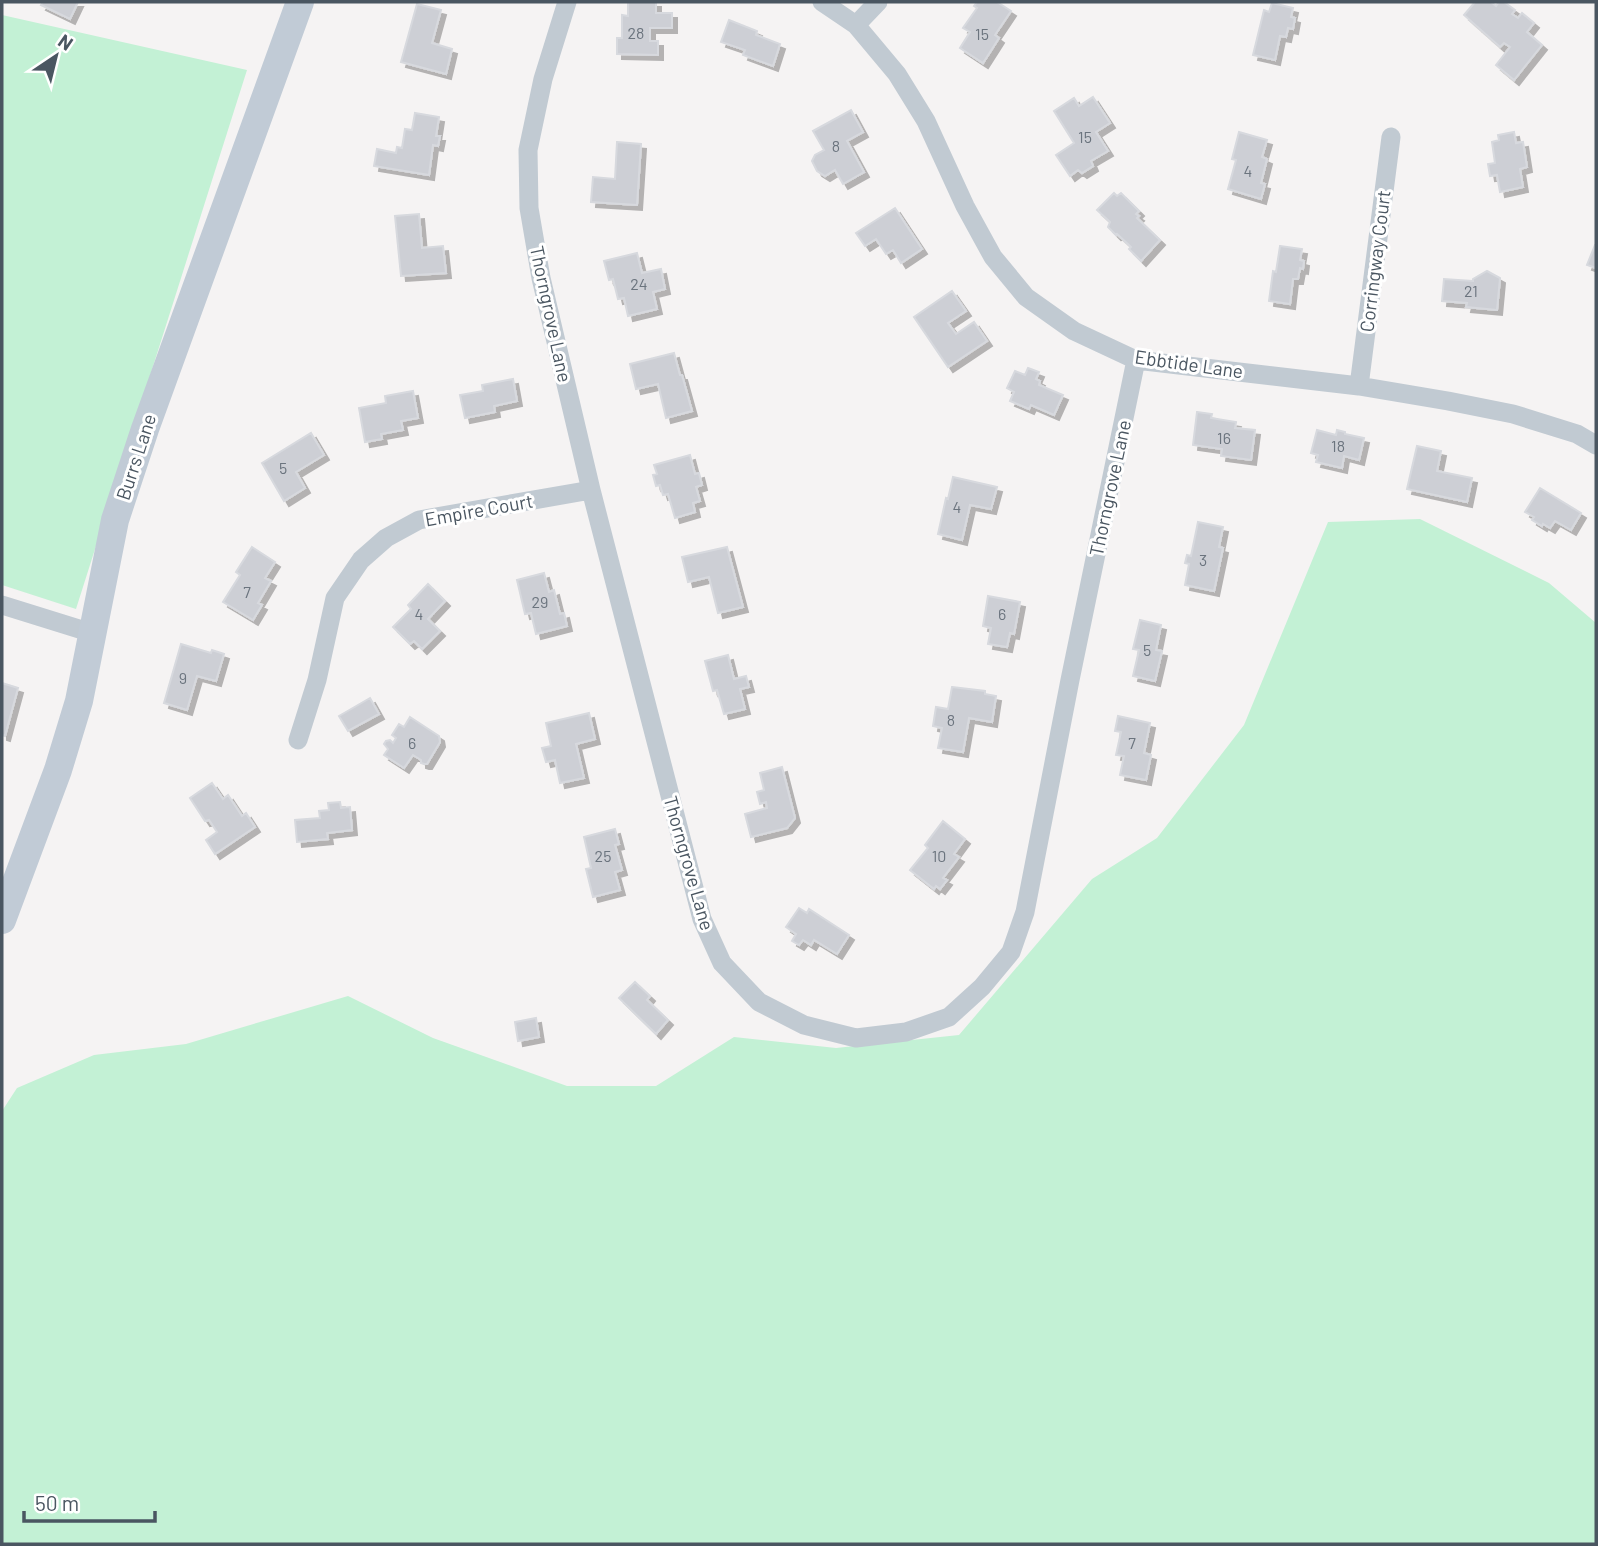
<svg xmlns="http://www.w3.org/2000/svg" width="1598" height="1546" viewBox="0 0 1598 1546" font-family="Barlow,sans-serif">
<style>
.green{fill:#c3f1d5}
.building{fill:#cdcfd5;stroke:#d7d9de;stroke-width:2;filter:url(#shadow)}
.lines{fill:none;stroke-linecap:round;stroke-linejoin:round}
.street{stroke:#c1cad2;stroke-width:19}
.secondary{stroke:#c1cbd6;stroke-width:28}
.labels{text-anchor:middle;stroke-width:6;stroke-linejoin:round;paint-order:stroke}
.number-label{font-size:16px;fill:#6b747e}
.street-label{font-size:19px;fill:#4a5661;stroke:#fff}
</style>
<defs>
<filter id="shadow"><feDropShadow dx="5" dy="5" stdDeviation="0" flood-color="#0004"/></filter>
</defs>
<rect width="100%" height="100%" fill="#f5f3f3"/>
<path class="green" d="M2,15L247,70L76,609L2,585Z
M1420,519L1549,583L1596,623V1544H2V1111L17,1088L94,1055L186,1044L348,996L433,1038L567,1086H656L734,1037L836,1048L959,1035L1092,879L1157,838L1244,725L1328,522Z"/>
<path class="building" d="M43,2H78L70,19L41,5Z
M628,2H656V13H672V28H650V41H658V55L617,54V38H622V15L628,16Z
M977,2H997L1011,11L995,35L999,38L983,63L960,48L970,32L963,28L977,8L974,6Z
M1475,2H1491L1496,6L1499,2H1504L1515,10L1512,14L1518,18L1522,13L1534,23L1527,32L1542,45L1514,80L1496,65L1510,47L1504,43L1500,47L1464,15Z
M1272,3L1293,8L1291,17L1295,18L1293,29L1288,28L1286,37L1280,36L1275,60L1253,55L1264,10L1269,12Z
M417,4L441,10L432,43L452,49L446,74L401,62Z
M729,20L757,31L756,35L780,44L773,66L743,55L745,50L721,42Z
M1093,97L1110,123L1096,132L1108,151L1091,161L1093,166L1082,173L1078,170L1070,176L1056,155L1074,143L1054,111L1074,98L1079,106Z
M851,110L863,132L847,141L864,172L843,184L835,170L825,176L817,171L812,161L815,155L824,150L813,131Z
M415,113L439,117L436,136H440L438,146L433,145L429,175L374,166L377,149L396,153L397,147L402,148L405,129L412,130Z
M1239,132L1267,140L1262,157L1267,159L1261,183L1265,184L1261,199L1228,189L1236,160L1232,159Z
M1514,132L1516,143L1523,142L1527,167L1520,169L1523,187L1500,192L1497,175L1490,176L1488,164L1495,163L1492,142L1499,140L1498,135Z
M617,142L641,144L637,205L591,202L593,177L615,179Z
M1114,193L1117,196L1121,193L1139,211L1136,214L1139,216L1137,218L1160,240L1141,261L1129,249L1131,247L1117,234L1116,235L1108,227L1110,222L1097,210Z
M895,208L922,249L901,263L893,250L886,254L876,239L865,246L856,233Z
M419,214L422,248L443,246L446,273L401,276L395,216Z
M1595,245H1596V268L1587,265Z
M1280,246L1302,249L1300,260L1304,261L1303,269L1300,268L1298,279H1293L1290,304L1269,301L1273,271L1276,272Z
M637,253L642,273L661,269L665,289L653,292L657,309L628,316L624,298L618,299L613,279L609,280L604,261Z
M1487,271L1500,278L1497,310L1466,307L1467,303L1442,301L1444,279L1473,281V279Z
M952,291L966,311L948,323L956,334L974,322L987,341L948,367L914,317Z
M674,353L680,375H682L692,411L666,418L658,384L636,389L630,364Z
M1028,368L1039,372L1036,379L1040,381L1039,385L1063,395L1054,415L1031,405L1029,409L1010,401L1014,392L1007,388L1015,371L1025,375Z
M513,379L517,401L494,406L495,412L465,418L460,395L483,391L482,385Z
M413,391L418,418L401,421L403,430L381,434L382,439L365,442L359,408L386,403L385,396Z
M1197,412L1212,414L1211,418L1236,422L1235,428L1255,430L1251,460L1221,456L1222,449L1193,445Z
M1317,430L1336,435L1337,430L1345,432V434L1364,438L1359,460L1344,456L1342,468L1316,462L1318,455L1311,453Z
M311,433L324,455L296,472L305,488L284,501L262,463Z
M1417,446L1441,451L1437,471L1472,478L1467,502L1407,489Z
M690,455L695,474L699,473L702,485L696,487L700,501L693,503L695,512L675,518L668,494L663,495L660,485L656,486L653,475L657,474L654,465Z
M953,477L997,487L991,509L970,505L962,540L938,534L946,498L948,499Z
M1540,488L1581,513L1571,530L1555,521L1550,528L1543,524L1542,526L1532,520L1534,517L1525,512Z
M1198,522L1223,527L1219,547L1223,548L1214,591L1185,585L1189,564L1185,563L1187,555L1191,556Z
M252,547L275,562L265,578L271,581L258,603L262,605L253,620L223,602L240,575L236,572Z
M727,547L743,607L718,613L709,577L688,582L682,557Z
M544,573L549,592L554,590L560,614L564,613L567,626L536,634L531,613L525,614L517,580Z
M428,584L445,601L428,619L440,631L422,649L414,641L410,644L393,627L411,609L408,605Z
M988,596L1020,602L1014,634L1010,633L1007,647L988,644L991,628L983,626Z
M1140,620L1161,625L1156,650L1162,651L1155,681L1133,676L1139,650L1133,649Z
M181,644L211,653L212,650L224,654L216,681L197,676L187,710L164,703Z
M728,655L734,679L746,676L749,687L740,689L745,709L724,714L717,690L713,691L705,661Z
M2,683L18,688L5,736L2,735Z
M952,687L985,691V694L996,696L992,722L969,718L963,752L938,748L942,728L933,726L936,707L948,709Z
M370,698L379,714L348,731L339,716Z
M589,713L595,739L576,744L584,778L560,783L555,760L546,762L542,748L551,746L546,723Z
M1118,716L1150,723L1144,753L1151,755L1146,780L1120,775L1124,756L1116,755L1121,732L1115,731Z
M410,717L439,736L440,742L427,764H424L421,763V760L413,755L404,768L384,755L388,749L384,744L386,741L390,740L393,743L396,738L392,735L399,724L404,727Z
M782,767L795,818L787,828L751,837L745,814L767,808L766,802L760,804L757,792L764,790L760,773Z
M212,783L223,799L228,795L242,816L246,813L255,827L215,854L206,840L217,832L209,820L205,821L190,798Z
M340,802L341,808L350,807L352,830L327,833L328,839L297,842L295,820L320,818L319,811L329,810L328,803Z
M943,821L965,839L954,854L959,857L943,878L947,880L940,889L936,886L934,889L910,870L928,848L925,845Z
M615,829L619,844L615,845L622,870L615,872L620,890L593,897L586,869L591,868L584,837Z
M799,908L807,913L809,909L849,935L837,954L814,940L811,945L803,940L799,945L792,941L796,934L786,927Z
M635,982L650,996L647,1000L668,1020L656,1034L619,998Z
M536,1018L539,1037L518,1041L515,1022Z"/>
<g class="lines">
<path class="street" d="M567,2L543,79L528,150L529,208L541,278L591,490L702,919L722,963L759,1002L804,1025L856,1038L906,1032L949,1017L982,987L1011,952L1025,912L1070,680L1136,360
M822,2L856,25L897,74L926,121L965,206L993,257L1026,297L1074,331L1136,360L1359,386L1448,401L1513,414L1577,434L1596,445
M856,25L878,2
M1359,386L1391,137
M2,605L92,633
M298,740L317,680L335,598L361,560L386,538L419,520L591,490"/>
<path class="secondary" d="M2,920L58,770L79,701L115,520L145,429L300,2"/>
</g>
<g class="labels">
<g class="number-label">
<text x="636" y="39">28</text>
<text x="982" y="40">15</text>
<text x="1085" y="143">15</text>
<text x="836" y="152">8</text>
<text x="1248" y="177">4</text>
<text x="639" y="290">24</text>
<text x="1471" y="297">21</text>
<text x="1224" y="444">16</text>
<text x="1338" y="452">18</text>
<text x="283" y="474">5</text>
<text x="957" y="513">4</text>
<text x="1203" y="566">3</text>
<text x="247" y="598">7</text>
<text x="540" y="608">29</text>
<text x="419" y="620">4</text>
<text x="1002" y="620">6</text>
<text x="1147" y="656">5</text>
<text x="183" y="684">9</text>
<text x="951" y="726">8</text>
<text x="412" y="749">6</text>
<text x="1132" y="749">7</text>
<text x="603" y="862">25</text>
<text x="939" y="862">10</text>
</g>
<g class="street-label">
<text transform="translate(1375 261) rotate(-83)" y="7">Corringway Court</text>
<text transform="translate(551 314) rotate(78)" y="7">Thorngrove Lane</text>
<text transform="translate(1189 364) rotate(8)" y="7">Ebbtide Lane</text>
<text transform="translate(136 457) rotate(-72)" y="7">Burrs Lane</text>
<text transform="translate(1110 488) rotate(-78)" y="7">Thorngrove Lane</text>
<text transform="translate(479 510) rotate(-10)" y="7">Empire Court</text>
<text transform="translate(689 863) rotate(74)" y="7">Thorngrove Lane</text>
</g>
</g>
<rect width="1598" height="1546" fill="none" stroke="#4a5661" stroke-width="7"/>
<g transform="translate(56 56) rotate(35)" stroke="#ffffff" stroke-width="5" paint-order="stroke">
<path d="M0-5L12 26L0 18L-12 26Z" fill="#4a5661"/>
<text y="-10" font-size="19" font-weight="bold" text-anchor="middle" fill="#4a5661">N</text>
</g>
<path d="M24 1511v10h131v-10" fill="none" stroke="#4a5661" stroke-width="3.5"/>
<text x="35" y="1511" font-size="21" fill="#4a5661" stroke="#ffffff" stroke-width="5" paint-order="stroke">50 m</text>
</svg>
